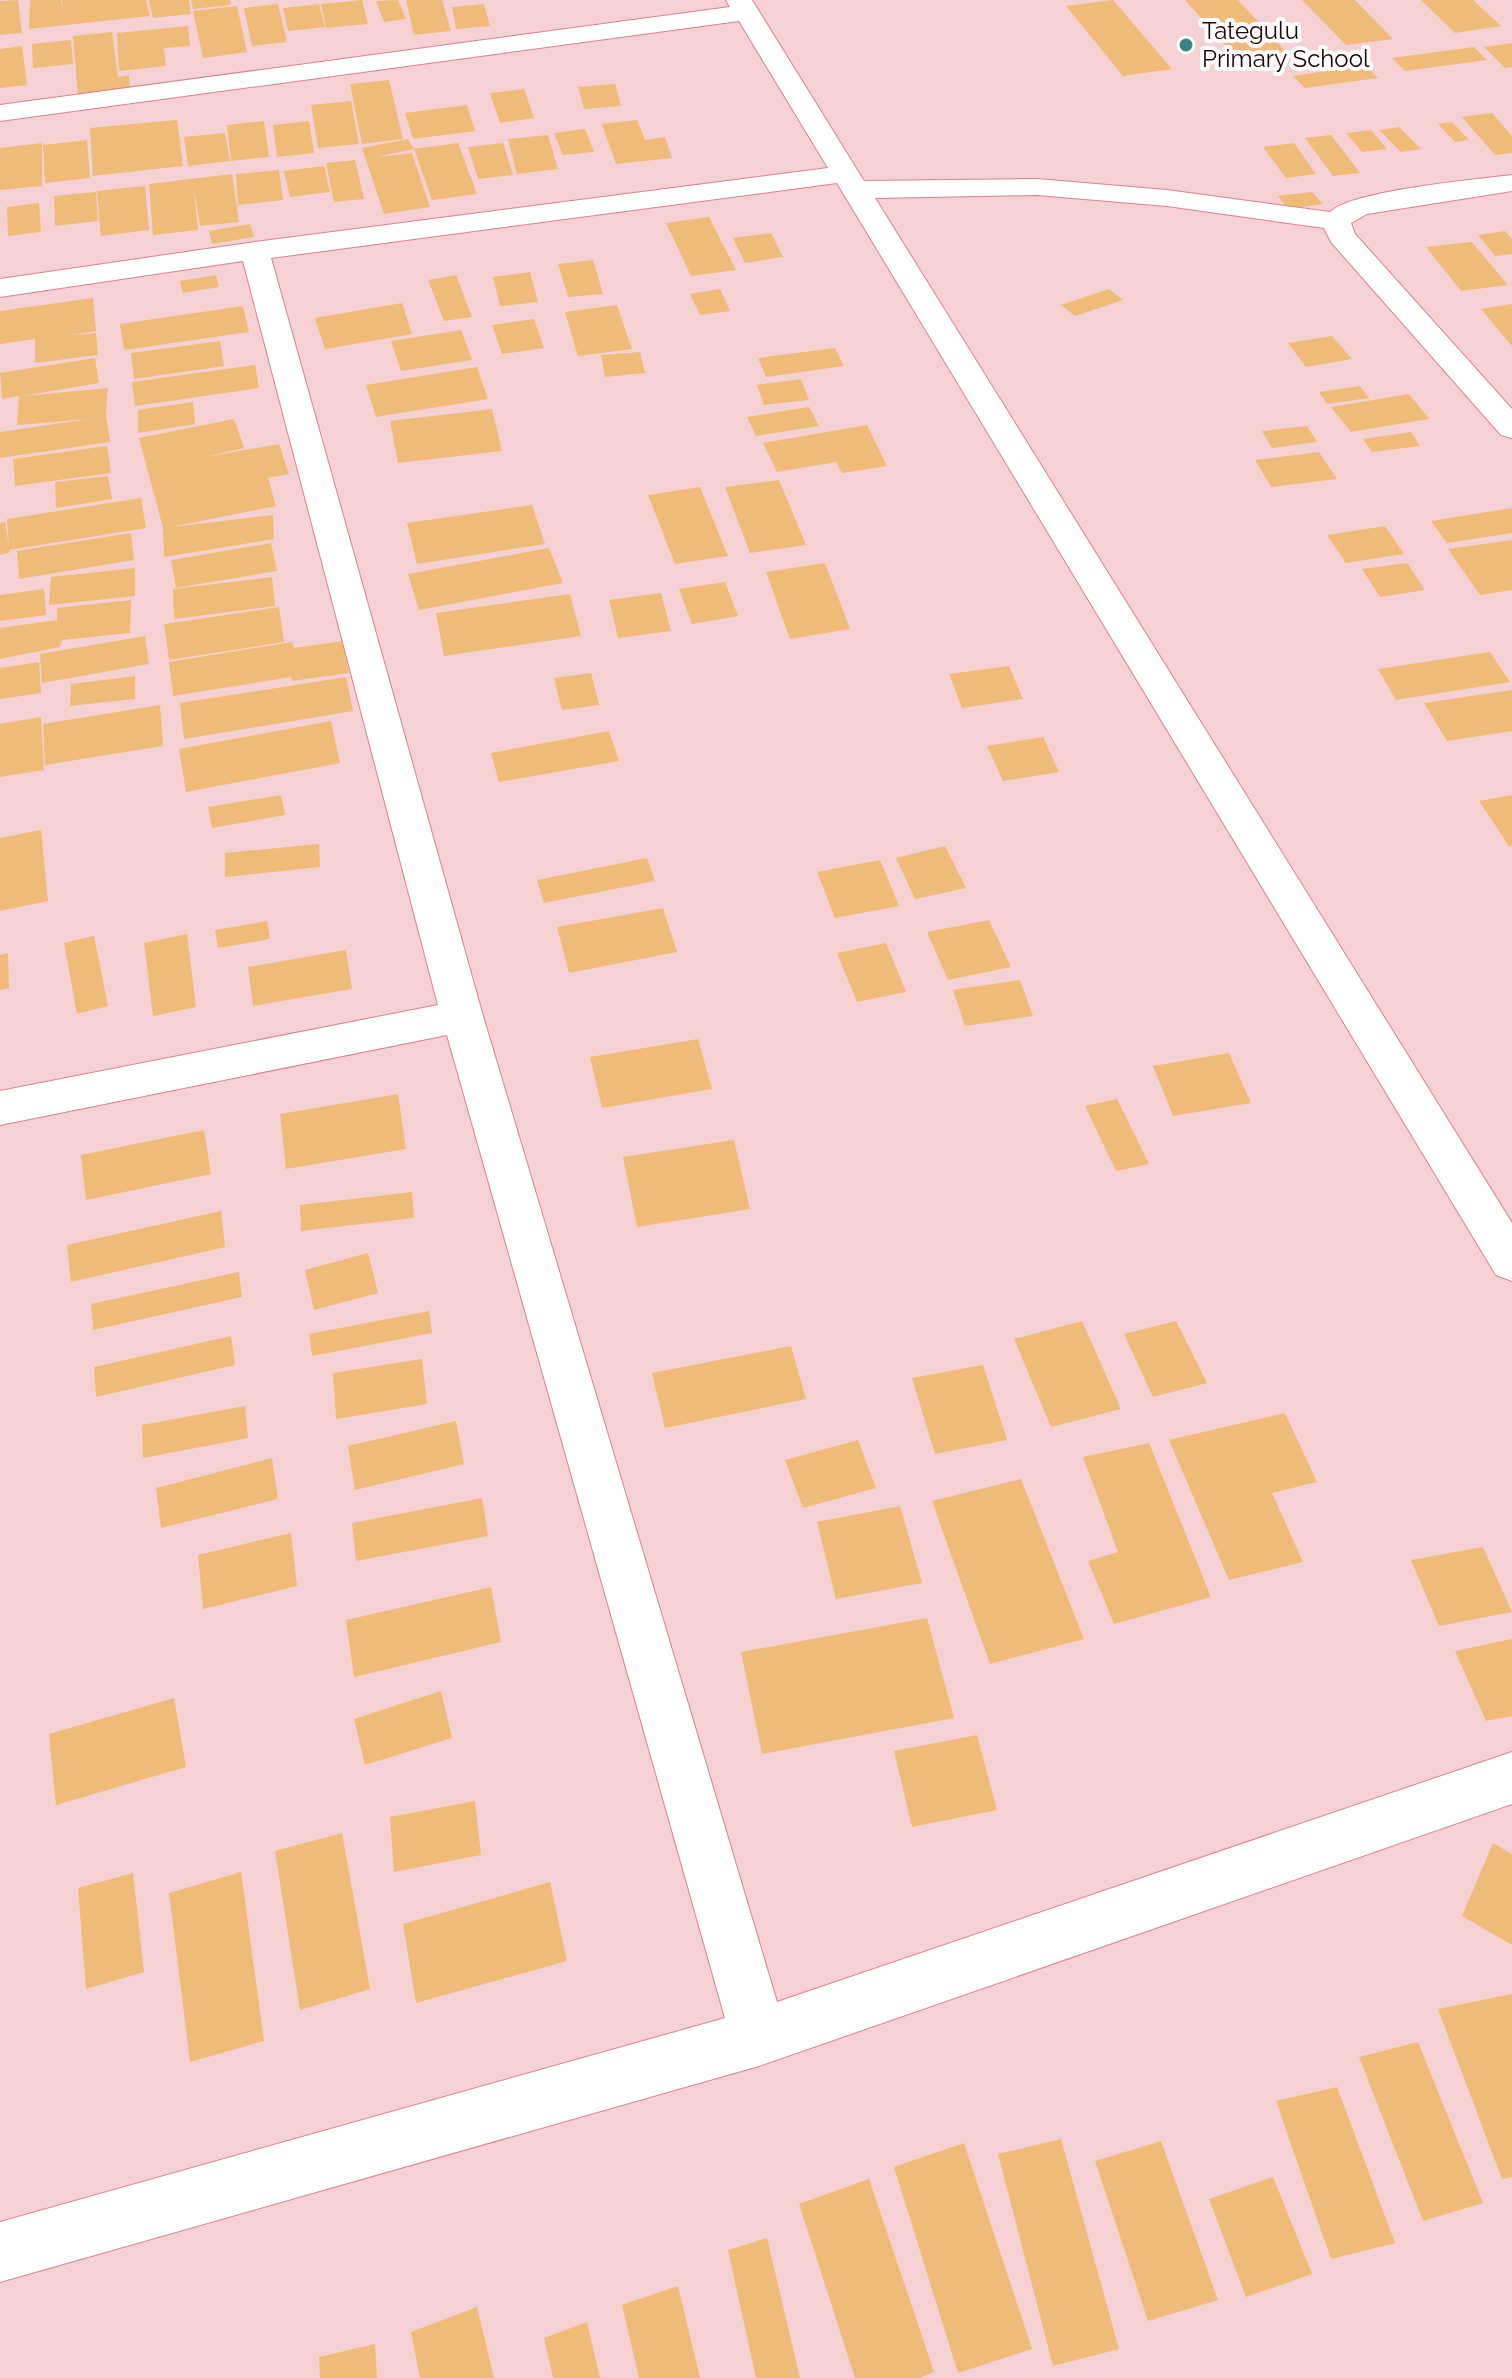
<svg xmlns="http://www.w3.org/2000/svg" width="1512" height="2378" viewBox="0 0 1512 2378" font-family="Raleway,sans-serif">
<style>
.building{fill:#efbb78}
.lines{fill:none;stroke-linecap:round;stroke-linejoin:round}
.minor-casing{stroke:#d7838d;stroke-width:2}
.minor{fill:#fff;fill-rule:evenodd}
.poi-dot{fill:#3c8482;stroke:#fdfdfd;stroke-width:3}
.labels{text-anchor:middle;stroke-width:8;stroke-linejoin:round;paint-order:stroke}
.far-poi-label{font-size:24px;fill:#200408;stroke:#fdfdfd;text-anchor:start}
</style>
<rect width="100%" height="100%" fill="#f6d1d4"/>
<path class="building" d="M18,0L22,33L0,35V1Z
M30,0H61L63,11L62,0H146L150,16L29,29Z
M149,0H189L191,14L153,18Z
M191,0H230L231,5L193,9Z
M362,0L368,24L326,28L321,4Z
M398,0L406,19L384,22L376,1Z
M406,0H442L451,31L414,35Z
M1113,0L1172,69L1123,76L1066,6Z
M1185,0H1238L1286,52L1238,59Z
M1302,0H1355L1393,39L1346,45Z
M1421,0H1473L1501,26L1455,33Z
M278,4L287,42L252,46L244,8Z
M319,4L325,27L288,31L283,8Z
M484,4L490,26L456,29L452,7Z
M237,6L247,52L203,58L193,11Z
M188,26L190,46L164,48L166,66L119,71L117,33Z
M112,32L118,77L129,75L130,89L78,95L73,36Z
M71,40L73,64L33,68L32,44Z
M1512,43V67L1505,68L1484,47Z
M22,46L27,85L0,88V49Z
M1474,47L1487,60L1405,71L1392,58Z
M1366,65L1378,78L1305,88L1293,76Z
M389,80L403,139L362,144L350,84Z
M615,84L621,106L584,109L578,87Z
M524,89L534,118L500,123L490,93Z
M351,101L359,144L318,148L311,105Z
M467,105L475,131L413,139L405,113Z
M1492,113L1512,136V153L1495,155L1462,117Z
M177,120L183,166L93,176L90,128Z
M637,120L645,140L665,137L672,158L616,164L602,124Z
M264,121L269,157L231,161L227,125Z
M309,121L314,153L277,157L273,125Z
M1452,122L1469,140L1455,142L1438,124Z
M1399,127L1421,149L1401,152L1379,130Z
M585,129L594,152L563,155L554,133Z
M1371,130L1387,149L1362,152L1346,133Z
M225,133L230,161L188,166L184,137Z
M548,135L558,169L517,174L508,139Z
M1331,135L1360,173L1333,176L1305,138Z
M408,139L414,149L377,157L412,153L430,207L384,214L362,148Z
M87,140L90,178L45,183L43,145Z
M42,143V186L0,190V148Z
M458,143L477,194L432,200L414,149Z
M503,143L513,175L478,179L468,147Z
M1294,143L1316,174L1286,178L1263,147Z
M355,160L364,199L334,202L326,163Z
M324,166L330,192L290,197L284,171Z
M279,170L283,200L238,205L236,174Z
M232,174L239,222L200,226L194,188L198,230L153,235L149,184Z
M145,186L149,230L101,236L97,191Z
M96,192L98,221L55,226L54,196Z
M1312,192L1323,204L1288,209L1278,196Z
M39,203L41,232L8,236L7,207Z
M709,217L736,270L691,276L666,223Z
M250,224L254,237L212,244L209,231Z
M1505,231L1512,239V254L1495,256L1478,235Z
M771,233L783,257L745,263L733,238Z
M1472,242L1508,285L1461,291L1426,247Z
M593,260L603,294L568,297L558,264Z
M530,272L538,302L500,306L493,277Z
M216,275L219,287L183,293L180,281Z
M456,275L472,317L444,321L428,280Z
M720,289L730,311L700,315L690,294Z
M1109,289L1123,300L1075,316L1061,305Z
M93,298L96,331L70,335L96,333L98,355L35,363V339L0,344V311Z
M402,303L412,334L325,349L315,318Z
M1512,304V346L1481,309Z
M617,305L632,349L578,356L565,312Z
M243,306L249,332L124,350L120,324Z
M534,319L544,348L502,354L492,325Z
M461,330L472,360L401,371L391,341Z
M1332,336L1352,359L1306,367L1288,343Z
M220,341L224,366L134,379L131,353Z
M835,348L844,366L766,377L758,358Z
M640,352L645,373L605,377L601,355Z
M95,358L99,383L23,396L108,388L106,416L110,442L0,458V432L89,419L17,425L19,396L2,399L0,373Z
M255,365L259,388L135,406L132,382Z
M477,367L488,399L376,417L366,385Z
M801,379L809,400L764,405L757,385Z
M1360,386L1369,398L1327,404L1319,392Z
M1409,394L1429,419L1351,432L1331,407Z
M193,402L195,424L138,433V410Z
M809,407L819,426L756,436L747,417Z
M492,409L502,451L398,463L390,421Z
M234,419L244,448L205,457L279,444L289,474L268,478L276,506L171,527L273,515L274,539L164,557L163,528L139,438Z
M867,425L887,466L842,473L836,462L777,472L763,443Z
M1307,426L1317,442L1272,448L1262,431Z
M1411,432L1420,446L1372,452L1363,439Z
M107,446L111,473L15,486L13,459Z
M1319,452L1337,479L1271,487L1255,460Z
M108,476L112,499L56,508L55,482Z
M779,480L806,545L750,553L725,487Z
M700,487L728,556L675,564L648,495Z
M141,498L146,528L9,550V553L0,555V523L5,522L9,546L7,519Z
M532,505L545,544L417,564L407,523Z
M1512,508V533L1447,543L1431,521Z
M1385,526L1404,554L1346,563L1327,535Z
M131,533L134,560L19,579L17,551Z
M1512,540V590L1480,595L1448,549Z
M271,543L277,571L176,588L171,560Z
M549,548L563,583L419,610L408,574Z
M825,563L850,629L790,639L766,572Z
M1407,563L1425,590L1380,597L1362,569Z
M135,568V596L49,605L51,577Z
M272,577L275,606L174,619L173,589Z
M725,582L738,616L692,624L679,589Z
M44,589L46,615L0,621V595Z
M661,593L671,631L618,638L609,600Z
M570,594L581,636L444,656L436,613Z
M131,600L130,633L62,640L60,647L0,659V628L57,620V608Z
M279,607L284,642L169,660L164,624Z
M145,636L149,664L42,683L40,654Z
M343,641L349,673L292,681L291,677L173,696L169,662L292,642L294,648Z
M1490,652L1510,682L1396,700L1378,669Z
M39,662L41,693L0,699V668Z
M1009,666L1023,699L962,708L949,674Z
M591,673L599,705L562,710L554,678Z
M135,676V699L70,706L71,684Z
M346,677L353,711L184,739L180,703Z
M1512,690V731L1447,741L1424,703Z
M160,705L163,746L45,765L43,724Z
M41,717L44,770L0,777V724Z
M331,721L340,763L186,792L179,749Z
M609,731L619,761L499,782L491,753Z
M1043,737L1059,772L1003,781L987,746Z
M281,795L285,815L212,828L208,807Z
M1512,795V846H1509L1479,801Z
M41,830L48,901L0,911V838Z
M319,844L320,867L225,877V853Z
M945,846L966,888L915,899L896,858Z
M647,858L655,881L544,903L537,880Z
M880,860L899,906L835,918L817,872Z
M663,908L677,952L569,973L557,927Z
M989,920L1011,967L948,980L927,932Z
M267,921L270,939L218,948L215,930Z
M187,934L196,1007L153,1016L144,943Z
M94,936L108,1006L77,1014L64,943Z
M886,943L906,992L857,1002L837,953Z
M346,950L352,989L253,1006L248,967Z
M8,953L9,988L0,990V955Z
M1020,980L1033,1016L965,1026L953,990Z
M698,1039L712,1089L602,1108L590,1057Z
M1229,1053L1251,1103L1173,1116L1153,1066Z
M398,1094L406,1149L286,1169L280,1114Z
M1117,1099L1149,1164L1116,1171L1085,1106Z
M204,1130L211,1174L86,1200L81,1155Z
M734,1140L750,1209L637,1227L623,1157Z
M412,1192L414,1218L301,1231L300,1205Z
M221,1211L225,1247L71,1282L67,1245Z
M368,1253L378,1293L314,1310L305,1270Z
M239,1272L242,1297L93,1330L91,1304Z
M429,1311L432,1333L312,1356L309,1334Z
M1082,1321L1121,1409L1051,1427L1014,1339Z
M1176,1321L1207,1383L1153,1397L1124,1334Z
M231,1336L235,1365L96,1397L94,1367Z
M791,1346L806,1399L665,1428L652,1373Z
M422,1359L427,1404L336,1419L333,1373Z
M983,1365L1007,1440L935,1454L912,1378Z
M245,1406L248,1438L143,1458L142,1425Z
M1285,1413L1317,1482L1272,1493L1303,1562L1229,1580L1169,1440Z
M456,1421L464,1464L355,1490L348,1446Z
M858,1440L876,1488L803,1508L785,1460Z
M1149,1443L1211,1597L1114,1624L1088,1561L1118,1552L1083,1457Z
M272,1458L278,1499L161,1528L156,1488Z
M1021,1479L1084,1639L990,1664L932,1501Z
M482,1498L488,1536L356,1561L352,1523Z
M900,1506L922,1583L836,1599L817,1522Z
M291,1533L297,1586L203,1609L198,1555Z
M1483,1547L1512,1612L1439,1626L1411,1560Z
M491,1587L501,1642L354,1677L346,1620Z
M927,1618L954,1718L762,1754L741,1652Z
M1512,1639V1716L1486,1721L1455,1651Z
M441,1691L452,1738L365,1765L354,1719Z
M174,1698L186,1767L56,1805L49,1734Z
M977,1735L997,1810L912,1827L894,1751Z
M475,1801L481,1855L394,1872L390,1817Z
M342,1833L370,1989L300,2010L275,1851Z
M1493,1843L1512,1854V1945L1462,1916Z
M241,1872L264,2041L190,2062L169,1893Z
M133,1873L144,1972L86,1989L78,1888Z
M550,1882L567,1961L416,2003L403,1924Z
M1512,1994V2177L1502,2179L1438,2009Z
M1418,2042L1483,2203L1423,2221L1359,2057Z
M1337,2087L1395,2243L1331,2259L1276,2101Z
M1061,2139L1119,2349L1053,2366L998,2154Z
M1161,2141L1218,2300L1148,2321L1095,2161Z
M964,2143L1032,2349L958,2373L894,2167Z
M1273,2177L1312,2274L1246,2297L1209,2199Z
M869,2179L934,2372L920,2378H855L799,2204Z
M767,2238L800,2378H756L728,2250Z
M678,2286L700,2378H639L622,2305Z
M477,2307L494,2378H420L411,2332Z
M587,2322L600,2378H553L544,2338Z
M375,2344L377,2378H320L319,2357Z"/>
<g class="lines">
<defs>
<path id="minor" d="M726,0H752L864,181L1037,179L1167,190L1330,212C1354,190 1474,180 1512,175V191L1367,214L1351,223L1355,234L1512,409V438L1501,435L1331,242L1324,228L1167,206L1037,195L875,198L1512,1223V1281L1496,1275L837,183L271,258L483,1016L777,2002L1512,1752V1804L759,2066L0,2282V2222L725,2018L447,1035L0,1125V1091L438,1005L243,261L0,297V279L255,242L828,168L739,21L0,121V105L730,7Z"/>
</defs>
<use href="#minor" class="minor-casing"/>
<use href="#minor" class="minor"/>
</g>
<circle class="poi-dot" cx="1186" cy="45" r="8"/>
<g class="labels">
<g class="far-poi-label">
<text x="1202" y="39">Tategulu<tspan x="1202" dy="28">Primary School</tspan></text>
</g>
</g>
</svg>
